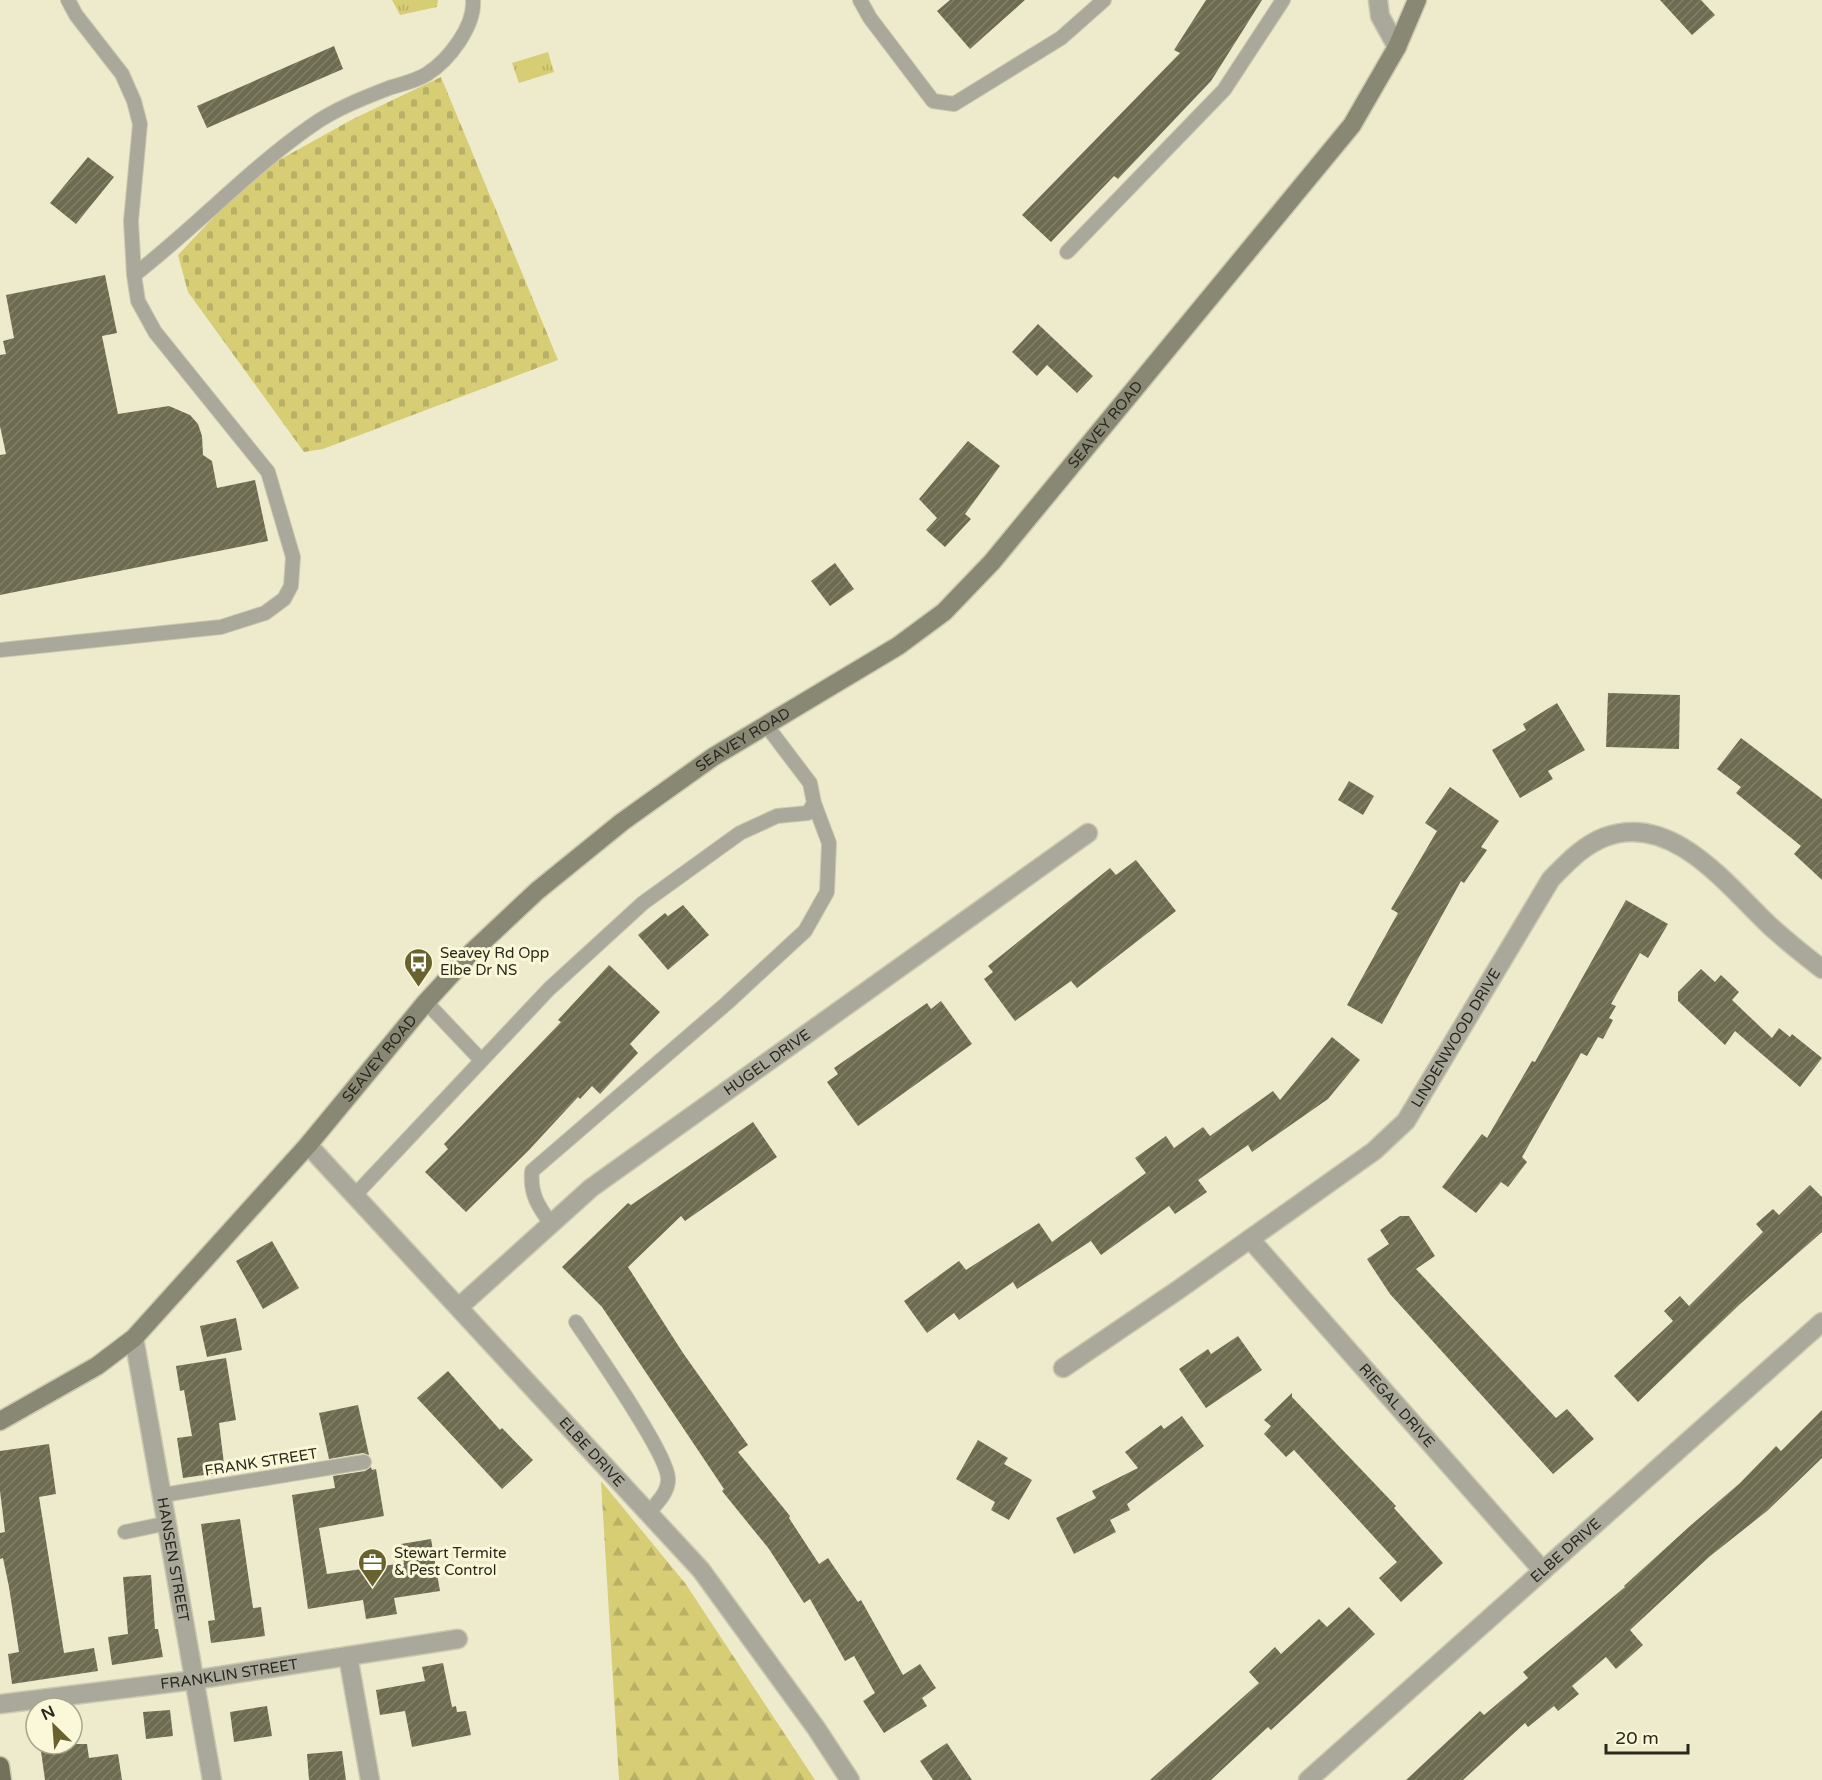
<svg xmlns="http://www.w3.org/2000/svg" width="1822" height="1780" viewBox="0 0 1822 1780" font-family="'Varela Round',sans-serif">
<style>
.forest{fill:url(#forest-firs)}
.cemetery{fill:url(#cemetery-stones)}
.park{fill:url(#park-tufts)}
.building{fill:url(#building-hatch)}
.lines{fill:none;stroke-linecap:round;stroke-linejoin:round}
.lane-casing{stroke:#cbc8ad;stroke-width:16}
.street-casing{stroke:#cbc8ad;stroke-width:21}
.secondary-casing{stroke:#cbc8ad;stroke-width:21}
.primary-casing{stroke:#cbc8ad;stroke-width:21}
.lane{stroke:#a9a89b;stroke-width:14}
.street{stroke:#a9a89b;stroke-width:18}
.secondary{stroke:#898875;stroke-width:18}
.primary{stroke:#73715a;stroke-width:18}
.labels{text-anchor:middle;stroke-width:6;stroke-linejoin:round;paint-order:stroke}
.street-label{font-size:15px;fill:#29281c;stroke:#fbf8da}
.poi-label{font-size:15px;fill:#29281c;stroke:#fbf8da;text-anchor:start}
</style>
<defs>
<pattern id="forest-firs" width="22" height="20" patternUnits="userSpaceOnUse" patternTransform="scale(1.5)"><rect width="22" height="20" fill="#d6cd75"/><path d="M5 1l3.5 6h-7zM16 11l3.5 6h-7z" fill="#b8b065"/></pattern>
<pattern id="cemetery-stones" width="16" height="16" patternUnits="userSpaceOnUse" patternTransform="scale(1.5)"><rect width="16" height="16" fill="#d6cd75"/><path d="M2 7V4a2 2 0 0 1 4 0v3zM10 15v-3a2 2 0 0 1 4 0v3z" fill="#b8b065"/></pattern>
<pattern id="park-tufts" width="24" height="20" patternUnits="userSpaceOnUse" patternTransform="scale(1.5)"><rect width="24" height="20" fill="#d6cd75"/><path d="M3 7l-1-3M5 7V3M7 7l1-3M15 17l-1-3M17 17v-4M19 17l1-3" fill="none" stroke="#b8b065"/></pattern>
<pattern id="building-hatch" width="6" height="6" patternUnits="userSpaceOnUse" patternTransform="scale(1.5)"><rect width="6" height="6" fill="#6d6b50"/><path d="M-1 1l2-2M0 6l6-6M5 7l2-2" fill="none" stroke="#82806b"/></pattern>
</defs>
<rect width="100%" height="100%" fill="#eeebcd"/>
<path class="forest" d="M601,1481L685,1583L815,1780H619Z"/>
<path class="cemetery" d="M441,77L558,360L323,449L304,452L188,292L178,255L254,174L353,119Z"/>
<path class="park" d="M392,0H438L437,7L400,15Z
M548,52L554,72L519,83L512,63Z"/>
<path class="building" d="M950,0H1025L970,49L937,11Z
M1206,0H1262L1211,81L1118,179L1114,176L1051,242L1022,215L1180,53L1174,50Z
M1660,0H1701L1715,15L1692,35Z
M334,46L343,69L207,128L197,106Z
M88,157L114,177L76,224L50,203Z
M105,275L117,333L102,336L118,414L169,406L190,415L198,424L202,436L203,455L212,461L217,488L255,480L268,541L0,595V455L6,454L0,426V355L6,354L3,341L14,338L6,295Z
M1038,324L1093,376L1077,393L1047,365L1037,376L1012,352Z
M968,441L1000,466L965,514L971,519L945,547L926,530L937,518L919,499Z
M835,563L854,589L830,606L811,581Z
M1608,693L1680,695L1679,749L1606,747Z
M1557,703L1585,750L1548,771L1553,779L1520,798L1492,750L1526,730L1523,724Z
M1741,738L1822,799V880L1794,854L1801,846L1736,793L1741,787L1717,769Z
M1349,781L1374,796L1363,815L1338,800Z
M1450,787L1499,821L1481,847L1487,850L1464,883L1461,881L1382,1024L1347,1005L1398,913L1391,909L1437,831L1425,823Z
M1136,860L1176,911L1077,988L1071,981L1015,1021L984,979L993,972L988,966L1110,868L1116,875Z
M1626,900L1668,924L1648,958L1640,953L1611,1004L1616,1006L1609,1018L1613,1020L1603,1039L1598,1037L1587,1056L1581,1053L1522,1157L1527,1162L1508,1187L1501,1182L1476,1213L1442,1187L1482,1134L1487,1138L1532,1061L1535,1062Z
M683,905L709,935L668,970L638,935L665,913L668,916Z
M609,965L660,1012L630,1044L638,1053L600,1094L592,1086L580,1099L578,1097L529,1150L466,1212L425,1172L448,1149L444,1144L561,1022L558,1020Z
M1701,969L1715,982L1721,975L1739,992L1732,1000L1772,1038L1779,1028L1790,1037L1792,1034L1822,1058L1800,1087L1735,1031L1725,1045L1678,1001V992Z
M941,1001L972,1044L858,1126L827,1082L838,1074L834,1068L927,1003L931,1009Z
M1332,1037L1360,1060L1328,1099L1252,1152L1248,1145L1198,1180L1207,1192L1175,1214L1169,1206L1101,1255L1091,1241L1017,1289L1013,1282L959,1320L954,1313L927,1333L904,1301L959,1261L966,1270L1039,1223L1052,1242L1146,1173L1135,1158L1166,1136L1174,1148L1203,1127L1210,1136L1273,1091L1280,1100Z
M753,1122L777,1157L685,1221L681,1216L628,1267L683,1353L748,1445L738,1452L790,1516L789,1518L819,1564L828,1558L858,1602L861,1600L903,1675L920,1664L936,1688L922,1698L927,1706L884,1733L863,1701L875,1693L854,1656L845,1661L810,1599L804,1603L769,1549L722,1491L724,1489L602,1307L562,1267L628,1203L631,1205Z
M1810,1185L1822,1197V1232L1739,1305L1638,1402L1614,1376L1673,1321L1664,1311L1680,1296L1689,1306L1763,1232L1756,1224L1773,1209L1779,1215Z
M1400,1216H1409L1435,1256L1416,1269L1556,1418L1567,1409L1594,1439L1553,1474L1390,1294L1367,1259L1389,1244L1380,1230Z
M272,1241L299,1288L263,1309L236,1261Z
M236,1318L242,1350L207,1357L200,1326Z
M1238,1336L1262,1370L1206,1408L1179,1369L1208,1349L1211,1354Z
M226,1358L236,1420L219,1423L225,1472L183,1478L177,1438L192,1436L184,1390L180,1391L176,1366Z
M448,1371L500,1430L502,1428L533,1460L502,1489L417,1398Z
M1292,1393V1397L1396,1506L1394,1508L1443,1563L1401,1602L1379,1578L1397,1562L1294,1450L1286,1457L1264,1434L1271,1426L1264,1420Z
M358,1405L369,1455L363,1453L329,1459L319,1413Z
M1822,1410V1458L1767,1511L1709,1557L1630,1630L1643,1645L1616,1669L1606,1657L1572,1686L1579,1694L1558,1711L1554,1706L1528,1727L1525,1723L1463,1780H1406L1480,1711L1484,1715L1528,1678L1523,1672L1625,1587L1624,1586L1690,1526L1740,1483L1776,1446L1781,1451Z
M1182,1416L1204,1446L1127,1504L1130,1510L1110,1520L1116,1532L1074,1554L1056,1518L1096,1498L1092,1491L1138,1468L1125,1452L1161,1425L1164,1429Z
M978,1440L1008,1458L1004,1464L1032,1480L1009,1520L991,1510L995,1502L956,1479Z
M49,1444L56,1494L39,1497L64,1653L94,1648L98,1671L12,1684L8,1654L19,1652L9,1587L3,1558L0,1559V1533L5,1532L0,1491V1451Z
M371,1467L372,1470L376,1469L384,1516L319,1528L327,1574L404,1563L401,1544L431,1539L440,1591L394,1598L397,1614L366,1619L363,1600L308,1609L292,1495L335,1488L333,1476L365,1471Z
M240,1519L253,1608L261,1607L265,1636L211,1643L208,1621L215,1620L201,1524Z
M151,1575L155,1629H158L163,1657L112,1665L108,1637L128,1634L123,1577Z
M1349,1607L1375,1634L1271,1730L1268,1727L1211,1780H1150L1259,1683L1249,1672L1275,1647L1281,1654L1319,1619L1327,1627Z
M443,1663L452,1707L456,1706L457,1712L466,1711L471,1735L412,1747L405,1711L380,1715L376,1690L425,1681L422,1667Z
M267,1706L272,1736L234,1742L230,1712Z
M170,1710L173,1736L146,1739L143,1712Z
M947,1743L972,1780H933L920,1761Z
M40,1744H87L89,1758L118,1754L122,1780H45Z
M342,1751L346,1780H309L307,1754Z"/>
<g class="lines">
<defs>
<path id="lane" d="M860,0L870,18L933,101L954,104L1061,38L1104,0
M1067,252L1224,90L1283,0
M134,275C195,228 248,170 311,126C333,110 363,98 389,88C401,84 416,81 427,74C449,60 475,26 473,0
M0,650L221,627L265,613L284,599L291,586L293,557L268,472L155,332L138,301L134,275L131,221L140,124L134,101L122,74L76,15L68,0
M426,1002L481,1060
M355,1195L549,989L643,903L740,833L777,816L808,813L814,803L810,783L766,725
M551,1224C538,1206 530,1194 532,1171L727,1003L805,931L827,892L829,843L814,803
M576,1322C594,1349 667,1453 668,1478C669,1492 657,1503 648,1513
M163,1495L364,1462
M125,1532L168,1523"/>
<g id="street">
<path d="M1378,0L1380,16L1397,47"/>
<path id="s1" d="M308,1145L701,1570L816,1728L850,1780"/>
<path id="s2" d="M1250,1239L1543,1571"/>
<path id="s3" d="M459,1307L591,1188L1088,833"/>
<path id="s4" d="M134,1338L212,1780"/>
<path id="s5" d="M1063,1368L1178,1290L1374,1151L1406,1121L1551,879C1567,863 1582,846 1605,837C1672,812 1727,885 1769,925C1786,941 1804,955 1822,969"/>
<path d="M348,1656L370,1780"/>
<path id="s6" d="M0,1704L194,1680L458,1639"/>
<path id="s7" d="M1308,1780L1822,1322"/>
</g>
<g id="secondary">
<path id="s8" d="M0,1421L97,1366L134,1338L308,1145L426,1002L472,952L537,891L622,822L713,757L898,646L944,612L992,562L1352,125L1397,47L1417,0"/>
</g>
<path id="primary" d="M0,1766L2,1780"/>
</defs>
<use href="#lane" class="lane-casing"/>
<use href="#street" class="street-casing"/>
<use href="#secondary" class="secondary-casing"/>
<use href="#primary" class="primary-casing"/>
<use href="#lane" class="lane"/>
<use href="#street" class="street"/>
<use href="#secondary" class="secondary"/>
<use href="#primary" class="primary"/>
</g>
<defs>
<symbol id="bus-pin" viewBox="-11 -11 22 30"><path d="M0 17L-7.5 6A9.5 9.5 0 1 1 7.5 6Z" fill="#68622f" stroke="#fbf8da"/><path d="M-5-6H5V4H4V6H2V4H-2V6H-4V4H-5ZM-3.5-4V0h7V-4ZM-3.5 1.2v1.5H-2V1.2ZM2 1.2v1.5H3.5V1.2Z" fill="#fff"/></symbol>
<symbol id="office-pin" viewBox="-11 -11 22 30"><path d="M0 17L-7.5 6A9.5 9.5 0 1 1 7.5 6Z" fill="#68622f" stroke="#fbf8da"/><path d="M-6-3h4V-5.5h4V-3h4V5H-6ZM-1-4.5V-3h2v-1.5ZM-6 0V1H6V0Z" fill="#fff"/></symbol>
</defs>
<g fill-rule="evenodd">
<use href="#bus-pin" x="402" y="946" width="33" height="45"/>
<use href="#office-pin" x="356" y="1546" width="33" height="45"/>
</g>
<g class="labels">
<g class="street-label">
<text dy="5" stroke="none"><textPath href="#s8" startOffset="1502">SEAVEY ROAD</textPath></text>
<text dy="5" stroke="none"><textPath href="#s8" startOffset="1016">SEAVEY ROAD</textPath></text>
<text dy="5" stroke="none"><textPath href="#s5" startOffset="520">LINDENWOOD DRIVE</textPath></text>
<text dy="5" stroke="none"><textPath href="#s8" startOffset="530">SEAVEY ROAD</textPath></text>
<text dy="5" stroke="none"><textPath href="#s3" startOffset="394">HUGEL DRIVE</textPath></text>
<text dy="5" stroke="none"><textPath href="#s2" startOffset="222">RIEGAL DRIVE</textPath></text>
<text dy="5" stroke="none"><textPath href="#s1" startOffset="418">ELBE DRIVE</textPath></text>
<text transform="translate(261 1462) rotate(-9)" y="5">FRANK STREET</text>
<text dy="5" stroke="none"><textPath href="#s7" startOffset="345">ELBE DRIVE</textPath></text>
<text dy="5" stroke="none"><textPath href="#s4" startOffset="225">HANSEN STREET</textPath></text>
<text dy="5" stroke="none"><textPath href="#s6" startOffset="231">FRANKLIN STREET</textPath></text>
</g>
<g class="poi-label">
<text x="440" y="958">Seavey Rd Opp<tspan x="440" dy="17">Elbe Dr NS</tspan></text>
<text x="394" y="1558">Stewart Termite<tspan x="394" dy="17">&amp; Pest Control</tspan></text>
</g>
</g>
<g transform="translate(54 1726) rotate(335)"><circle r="28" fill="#fbf8da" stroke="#a7a58e" stroke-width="1.5"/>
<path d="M0-4.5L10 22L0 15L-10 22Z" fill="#68622f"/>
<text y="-9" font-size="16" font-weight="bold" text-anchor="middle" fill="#29281c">N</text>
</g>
<path d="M1606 1744v9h82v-9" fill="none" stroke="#29281c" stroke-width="3"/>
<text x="1615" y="1744" font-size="18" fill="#29281c" stroke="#fbf8da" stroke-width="4.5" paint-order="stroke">20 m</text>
</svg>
